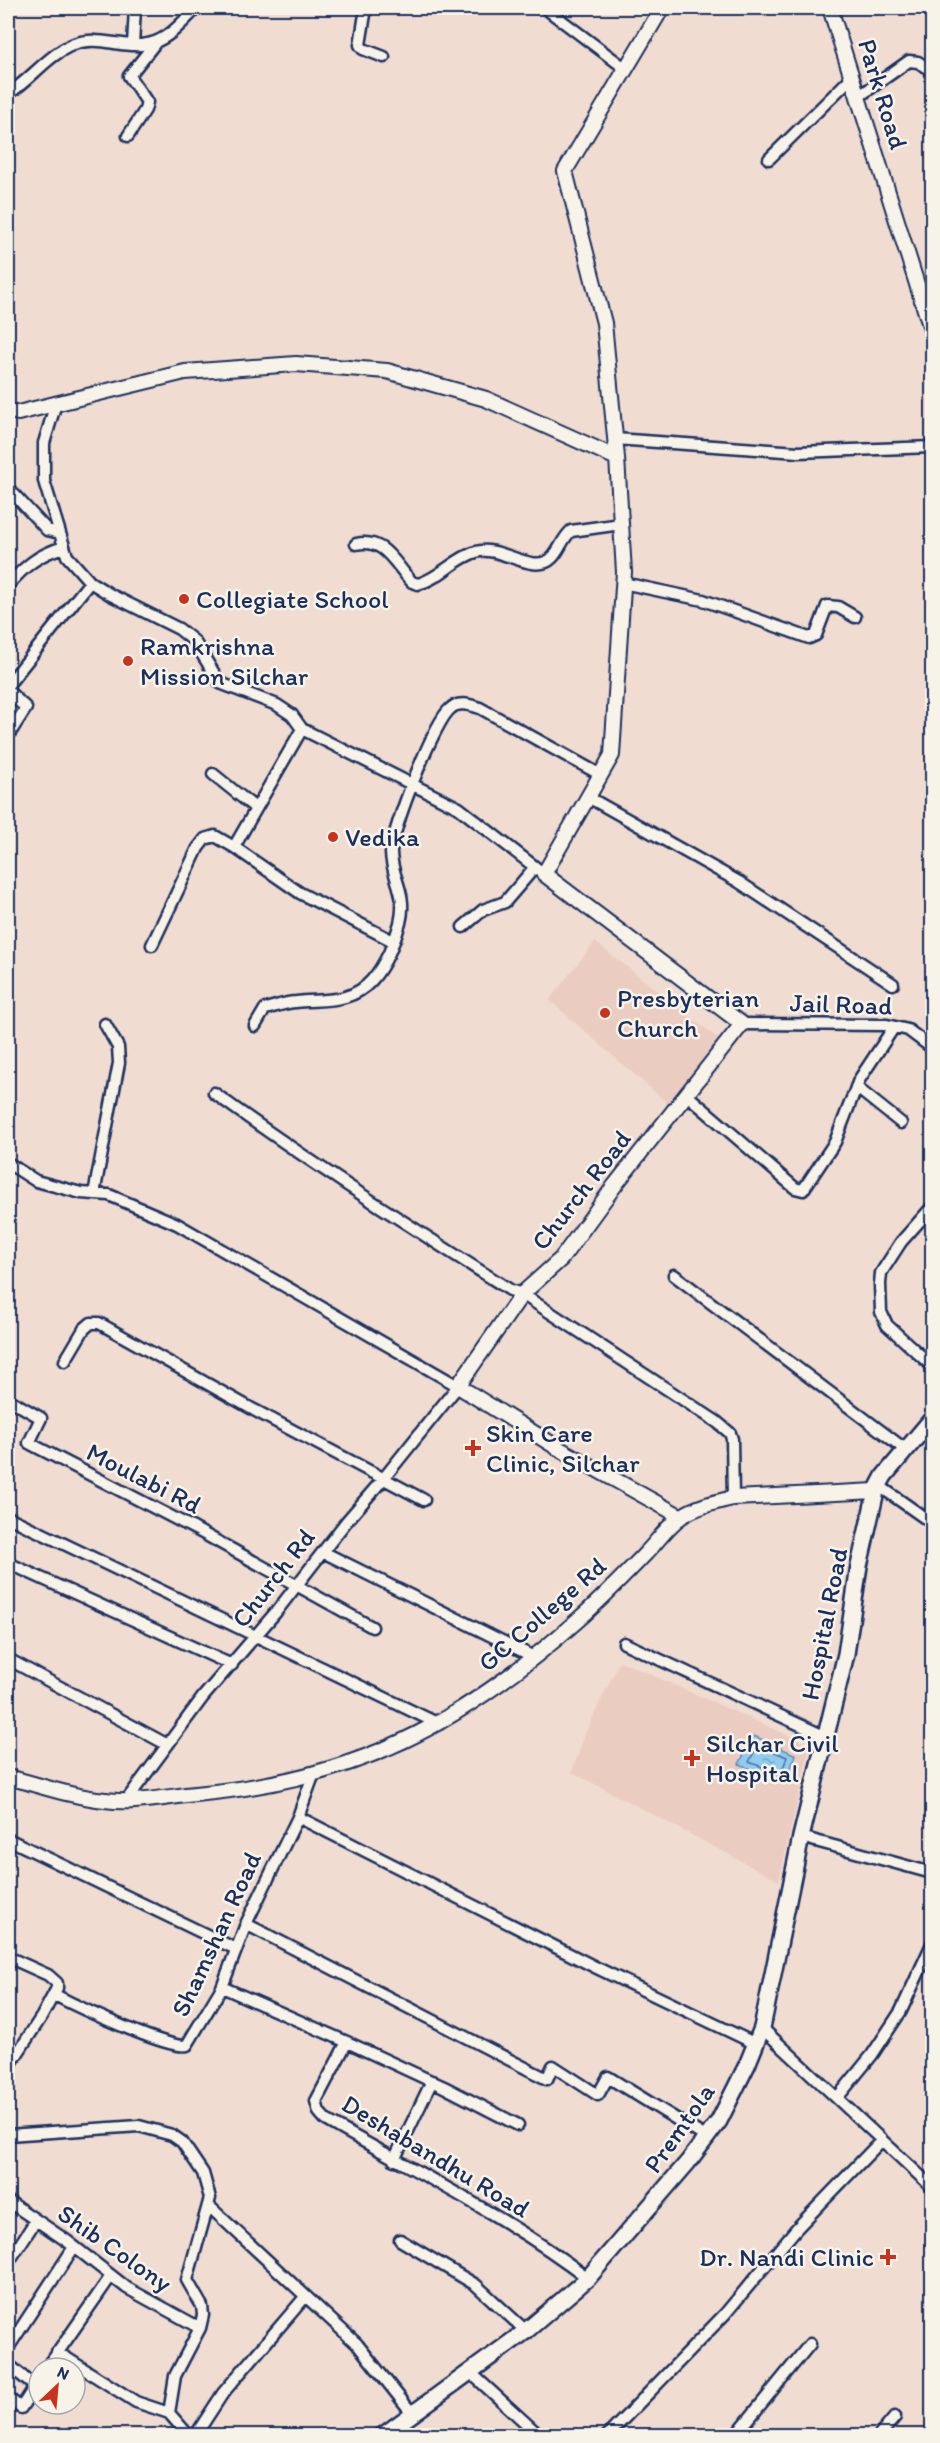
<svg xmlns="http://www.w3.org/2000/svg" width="940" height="2443" viewBox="0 0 940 2443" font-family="Itim,sans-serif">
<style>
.built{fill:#ebccc1}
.water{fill:url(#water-ripples);stroke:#618db5;stroke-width:1.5}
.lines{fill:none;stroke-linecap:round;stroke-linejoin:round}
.shore{stroke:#496e98;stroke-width:1.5}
.minor-casing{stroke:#1b2f5e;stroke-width:15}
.major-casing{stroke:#1b2f5e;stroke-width:18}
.highway-casing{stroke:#1b2f5e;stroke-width:20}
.minor{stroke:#f7f3e8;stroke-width:10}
.major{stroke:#f7f3e8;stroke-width:14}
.highway{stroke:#f7f3e8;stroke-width:15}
.poi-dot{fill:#c8321e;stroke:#f7f3e8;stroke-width:2}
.labels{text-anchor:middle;stroke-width:5;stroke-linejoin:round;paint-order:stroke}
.street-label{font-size:26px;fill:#1b2f5e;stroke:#f7f3e8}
.poi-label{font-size:26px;fill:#1b2f5e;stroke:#f7f3e8;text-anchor:start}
</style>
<defs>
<pattern id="water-ripples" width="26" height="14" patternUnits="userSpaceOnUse" patternTransform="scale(1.5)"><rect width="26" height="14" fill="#8fccef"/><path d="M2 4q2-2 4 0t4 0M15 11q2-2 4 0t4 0" fill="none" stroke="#74a6c5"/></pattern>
</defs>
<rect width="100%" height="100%" fill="#f0dcd1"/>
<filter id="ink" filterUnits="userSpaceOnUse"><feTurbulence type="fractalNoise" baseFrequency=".0167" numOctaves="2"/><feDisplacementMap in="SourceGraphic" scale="12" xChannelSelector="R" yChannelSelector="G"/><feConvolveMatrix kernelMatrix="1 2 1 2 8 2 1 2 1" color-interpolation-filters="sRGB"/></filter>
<g filter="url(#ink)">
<path class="built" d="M595,942L730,1048L673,1108L549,1000Z
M620,1661L810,1745L779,1881L572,1772L585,1734Z"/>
<path class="water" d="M754,1736L796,1755L784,1784L739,1764Z"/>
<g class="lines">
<path class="shore" d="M758,1745L787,1757L781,1774L749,1762Z"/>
<defs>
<path id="minor" d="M366,8L360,45L363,49L384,57
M545,8L626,69
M133,45L135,8
M8,94C30,80 49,54 74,44C101,34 128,52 155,42C172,36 185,19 197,8
M858,97L909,61L918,62L932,71
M128,136L145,110L147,102L129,76L156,42
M769,159L852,77
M56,403L44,443V481L67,556L90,582L111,595L179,629L194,641L220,683L277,705L292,715L302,729L459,808L544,874
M615,439L798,452L932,447
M8,488L47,530L60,533
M356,544C385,537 395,565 412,582L418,584C439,579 455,558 476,552C499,544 534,576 552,558C560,550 562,539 571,531L621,524
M623,583L703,600L809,638L816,635L827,606L838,607L855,617
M8,585C25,566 39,554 64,547
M8,685L90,582
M8,691L26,708L8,736
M213,774L254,807
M588,797L739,882L893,984
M234,847L300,893L393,941
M463,927L483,910L505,902L535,867
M152,945L198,848L205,839L215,836L234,847L302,729
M742,1024L887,1025L908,1030L932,1048
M255,1026L265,1009C275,1007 286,1002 296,1002C324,999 351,1004 372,980C385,965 395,942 400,923C408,892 391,878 391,852C392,830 434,722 450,709C458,701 470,705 480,708L601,775
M856,1087L901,1123
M214,1093C310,1163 410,1226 510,1290L522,1294L717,1422L730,1433L732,1439L733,1498
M687,1095L795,1188L803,1190L835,1142L859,1080L894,1027
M8,1163L36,1181L81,1193L109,1195L177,1224L458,1386L384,1478L346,1522L276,1612L203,1697L126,1801
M94,1194L119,1063L118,1047L105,1024
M932,1207L901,1242L881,1273L880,1284L881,1312L887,1325L932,1366
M674,1275L906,1450
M65,1361L84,1329L91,1323H99L254,1410L424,1500
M8,1399L41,1418L29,1443L195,1529L372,1627
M878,1485L932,1523
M8,1517L439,1724
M323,1552L534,1657
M8,1563L232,1665
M624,1643L824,1736
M8,1659L166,1744
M298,1817L597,1968L756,2044
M801,1837L932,1873
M8,1839L236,1949
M246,1924L547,2079L553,2066L598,2095L608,2077L707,2138
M8,1957L48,1975L57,1983V1988L42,2016L8,2068
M222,1987L347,2042L316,2101L319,2112L326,2120C414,2171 508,2217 588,2278
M55,1995C74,2005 171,2051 187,2045L222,1987L246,1924L298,1817L313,1776
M762,2028L932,2187
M347,2042L444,2087L518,2125
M837,2098L872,2055L901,2011L932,1944
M8,2135L139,2126L172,2135L182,2142L203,2173L210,2198L187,2280L202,2306L203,2315L200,2328L175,2376L169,2413L189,2436
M394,2160L432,2081
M8,2201L67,2241L127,2288L200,2328
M210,2207L357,2344L412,2413
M400,2240L476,2285L526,2331
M8,2263L36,2220
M8,2348L74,2247
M57,2352L136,2402L169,2413
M8,2364L35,2387
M47,2368L111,2276
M471,2373L540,2436
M8,2398L21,2408L39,2380
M195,2436L223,2393L305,2297
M607,2436L725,2314L797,2228L882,2140
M735,2436L810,2344
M879,2436L895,2417"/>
<path id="major" d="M662,8L565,171L604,323L617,458L624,572L612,755L544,874L742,1024L615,1185L561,1259L522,1294L458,1386L558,1448L680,1516
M830,8L932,332
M8,410L18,413L185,372L296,364L387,371L486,399L617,458
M8,1777C39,1785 72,1797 105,1800C134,1804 166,1797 195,1794C356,1780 460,1725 579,1619C603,1598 625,1575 647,1552C658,1541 669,1524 682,1516C697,1506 716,1502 733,1498L876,1491"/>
<path id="highway" d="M382,2436L526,2331L588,2278L688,2162L719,2121L747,2065L762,2028L801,1837L846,1654L859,1566L876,1491L884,1476L932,1419"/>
</defs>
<use href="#minor" class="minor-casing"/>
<use href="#major" class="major-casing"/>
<use href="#highway" class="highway-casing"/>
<use href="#minor" class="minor"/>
<use href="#major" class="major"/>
<use href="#highway" class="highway"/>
</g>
</g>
<g class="poi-dot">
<circle cx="184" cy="599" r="6"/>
<circle cx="128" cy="661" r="6"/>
<circle cx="333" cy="837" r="6"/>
<circle cx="605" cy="1013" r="6"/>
<path d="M470 1439h6v6h6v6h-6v6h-6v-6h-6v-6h6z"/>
<path d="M689 1749h6v6h6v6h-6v6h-6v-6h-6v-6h6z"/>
<path d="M885 2248h6v6h6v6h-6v6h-6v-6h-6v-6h6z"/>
</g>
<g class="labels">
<g class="street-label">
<text transform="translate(883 94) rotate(73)" y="9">Park Road</text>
<text transform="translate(841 1004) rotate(2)" y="9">Jail Road</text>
<text transform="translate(581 1190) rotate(-52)" y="9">Church Road</text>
<text transform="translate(144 1478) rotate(27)" y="9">Moulabi Rd</text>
<text transform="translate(273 1578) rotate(-52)" y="9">Church Rd</text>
<text transform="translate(542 1614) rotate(-41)" y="9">GC College Rd</text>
<text transform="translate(824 1624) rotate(-79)" y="9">Hospital Road</text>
<text transform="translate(216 1934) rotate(-65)" y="9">Shamshan Road</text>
<text transform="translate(679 2128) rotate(-55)" y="9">Premtola</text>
<text transform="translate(436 2156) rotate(31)" y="9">Deshabandhu Road</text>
<text transform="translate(115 2248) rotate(35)" y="9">Shib Colony</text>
</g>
<g class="poi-label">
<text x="196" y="608">Collegiate School</text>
<text x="140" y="655">Ramkrishna<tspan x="140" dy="30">Mission Silchar</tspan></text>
<text x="345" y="846">Vedika</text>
<text x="617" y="1007">Presbyterian<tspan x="617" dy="30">Church</tspan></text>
<text x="486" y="1442">Skin Care<tspan x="486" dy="30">Clinic, Silchar</tspan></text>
<text x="706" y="1752">Silchar Civil<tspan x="706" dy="30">Hospital</tspan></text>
<text x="874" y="2266" text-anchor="end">Dr. Nandi Clinic</text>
</g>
</g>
<rect width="940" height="2443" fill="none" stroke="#f7f3e8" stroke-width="30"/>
<rect x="15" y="15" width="910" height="2413" fill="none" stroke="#1b2f5e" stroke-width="2" filter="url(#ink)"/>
<g transform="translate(57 2386) rotate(26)"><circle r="28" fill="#f7f3e8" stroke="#9fa5b1" stroke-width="1.5"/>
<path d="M0-4.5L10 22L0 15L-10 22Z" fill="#c8321e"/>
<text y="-9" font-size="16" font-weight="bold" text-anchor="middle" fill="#1b2f5e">N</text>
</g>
</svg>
